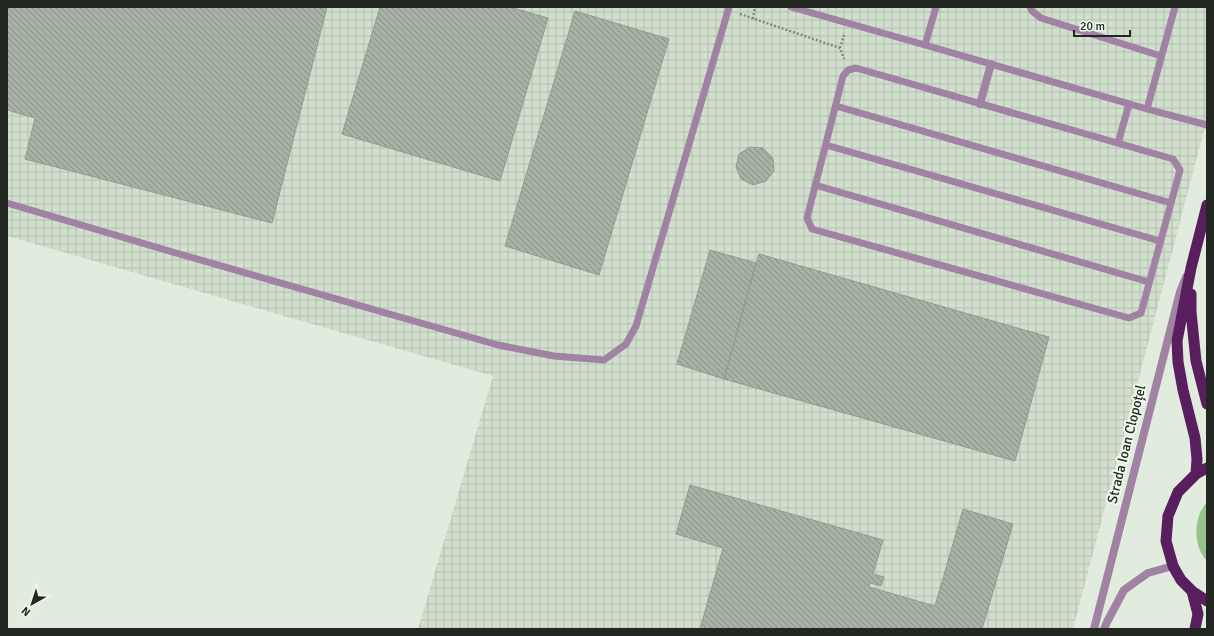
<svg xmlns="http://www.w3.org/2000/svg" width="1214" height="636" viewBox="0 0 1214 636" font-family="Signika,sans-serif">
<style>
.industrial{fill:url(#industrial-grid)}
.green{fill:#97c38a}
.building{fill:url(#building-back-hatch);stroke:#929b8f}
.lines{fill:none;stroke-linecap:round;stroke-linejoin:round}
.path{stroke:#80877f;stroke-width:2.5;stroke-dasharray:2 2;stroke-linecap:butt}
.service{stroke:#a083a3;stroke-width:7}
.pedestrian{stroke:#a083a3;stroke-width:8}
.minor{stroke:#a083a3;stroke-width:8}
.trunk{stroke:#581e5e;stroke-width:11}
.labels{text-anchor:middle;stroke-width:4;stroke-linejoin:round;paint-order:stroke}
.street-label{font-size:14px;fill:#232722;stroke:#eef8eb}
</style>
<defs>
<pattern id="industrial-grid" width="8" height="8" patternUnits="userSpaceOnUse"><rect width="8" height="8" fill="#d1dfcd"/><path d="M0 4h8M4 0v8" fill="none" stroke="#b3bfb0"/></pattern>
<pattern id="building-back-hatch" width="6" height="6" patternUnits="userSpaceOnUse"><rect width="6" height="6" fill="#a8b1a5"/><path d="M-1 5l2 2M0 0l6 6M5-1l2 2" fill="none" stroke="#889086"/></pattern>
</defs>
<rect width="100%" height="100%" fill="#e1ebde"/>
<path class="industrial" d="M7,7H1207V119L1073,629H418L493,376L7,236Z"/>
<path class="green" d="M1207,502V561C1196,550 1194,530 1199,516C1200,511 1204,506 1207,502Z"/>
<path class="building" d="M7,7H327L272,223L25,159L35,118L7,110Z
M380,7H510L548,18L500,181L342,134Z
M575,11L669,39L599,275L505,246Z
M750,147L763,148L773,158L774,171L766,181L753,185L741,179L736,167L739,154Z
M710,250L756,263L724,379L677,364Z
M759,254L1049,337L1015,461L724,379Z
M690,485L883,540L873,574L884,577L881,586L870,583L869,587L935,606L963,509L1013,524L982,629H700L723,548L676,534Z"/>
<g class="lines">
<path class="path" d="M740,14L840,48L844,59
M753,19L755,7
M840,48L844,35"/>
<path class="service" d="M791,7L925,45
M936,7L925,45L1147,109L1207,125
M1030,7L1032,11L1041,18L1161,56
M856,68L1173,159L1180,170L1141,313L1129,318L812,229L807,218L843,76L848,70Z
M836,106L1171,203
M1147,109L1175,7
M1118,143L1129,104
M826,145L1160,241
M815,185L1149,282
M7,203L176,253L498,345L554,356L604,360L626,344L636,326L729,7"/>
<path class="pedestrian" d="M980,104L991,64"/>
<path class="minor" d="M1094,629L1180,292L1186,277
M1104,629L1107,622L1124,590L1148,573L1173,566"/>
<path class="trunk" d="M1191,294V312L1196,361L1207,404
M1207,468L1196,474L1178,492L1168,516L1166,541L1173,566L1181,580L1192,591L1207,601
M1196,474L1197,459L1195,438L1183,390L1178,362L1177,341L1191,268L1207,205
M1192,591L1198,614L1195,629"/>
</g>
<g class="labels">
<g class="street-label">
<text transform="translate(1126 444) rotate(-76)" y="5">Strada Ioan Clopoțel</text>
</g>
</g>
<rect width="1214" height="636" fill="none" stroke="#232722" stroke-width="16"/>
<g transform="translate(32 604) rotate(219)" stroke="#eef8eb" stroke-width="3" paint-order="stroke">
<path d="M0-3L7 15L0 10L-7 15Z" fill="#232722"/>
<text y="-6" font-size="11" font-weight="bold" text-anchor="middle" fill="#232722">N</text>
</g>
<path d="M1074 30v6h56v-6" fill="none" stroke="#232722" stroke-width="2"/>
<text x="1080" y="30" font-size="12" fill="#232722" stroke="#eef8eb" stroke-width="3" paint-order="stroke">20 m</text>
</svg>
